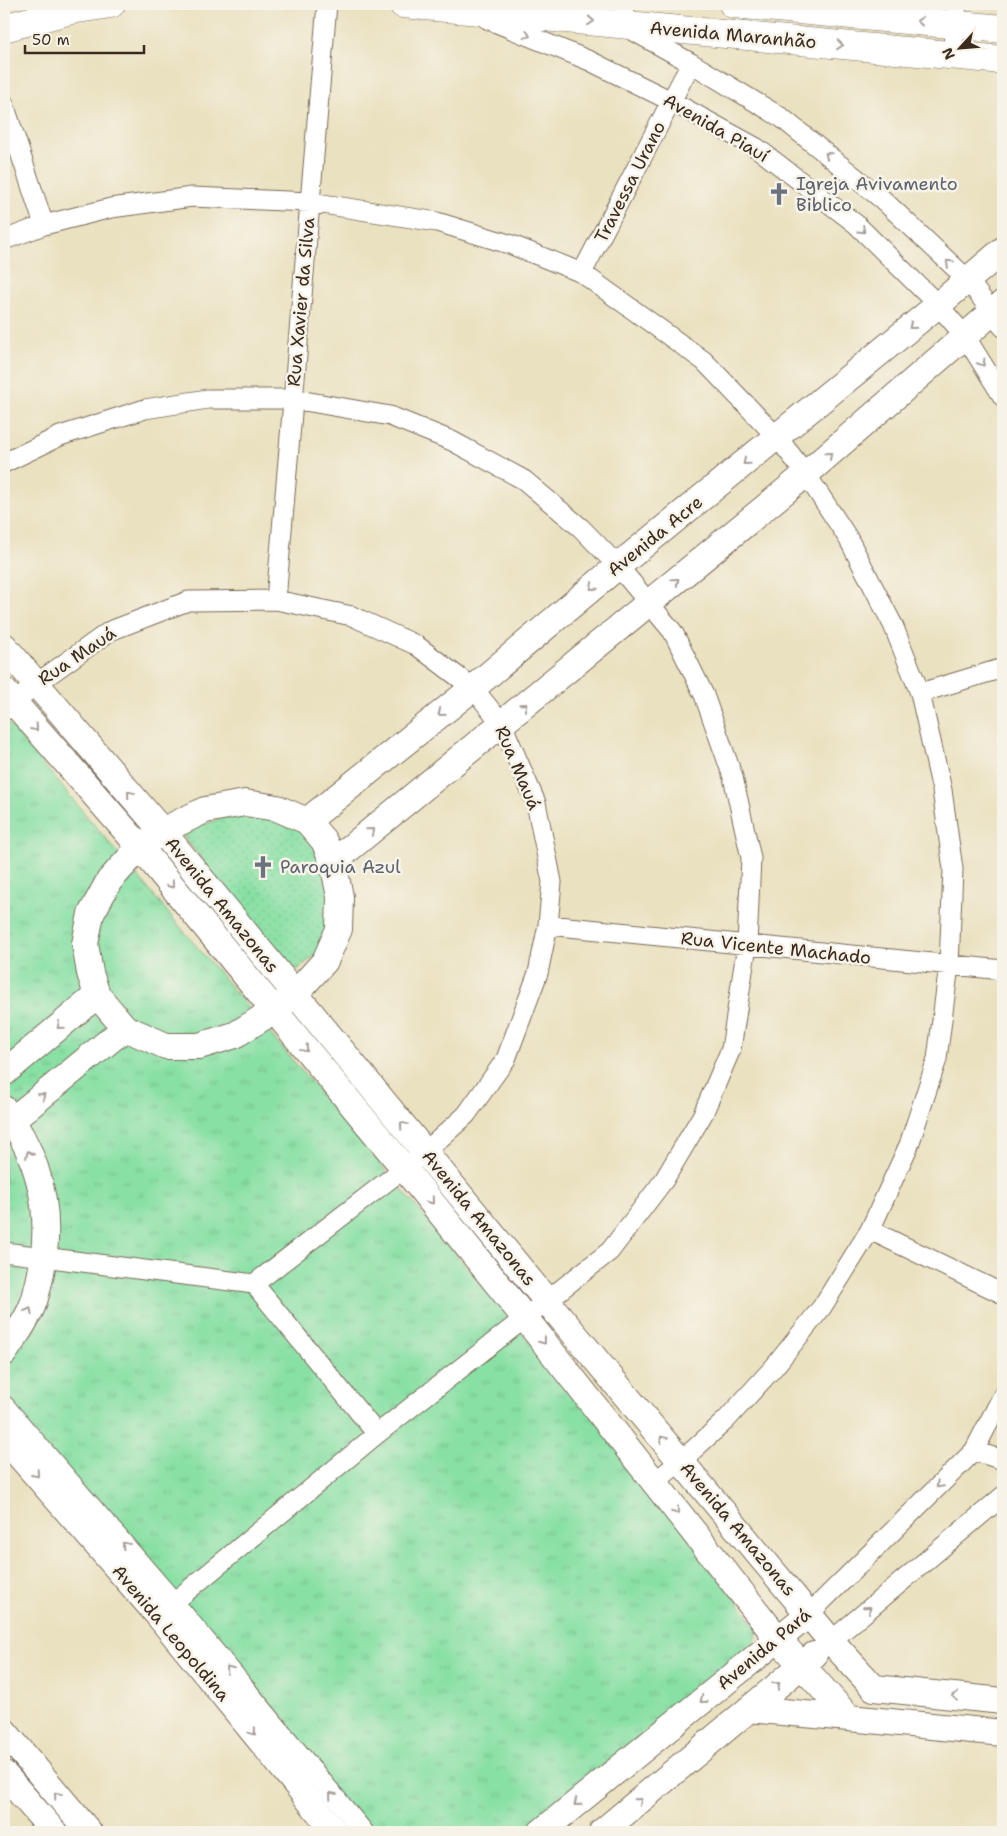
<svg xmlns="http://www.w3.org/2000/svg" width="1007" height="1836" viewBox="0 0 1007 1836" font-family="'Shantell Sans',sans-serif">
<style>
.grass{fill:url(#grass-tufts);stroke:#628561}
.park{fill:url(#park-dots);stroke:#628561}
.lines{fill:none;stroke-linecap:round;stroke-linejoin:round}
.street-casing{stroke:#786a57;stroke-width:21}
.secondary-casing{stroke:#786a57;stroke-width:28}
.primary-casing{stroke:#786a57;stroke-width:29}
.street{stroke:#fff;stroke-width:19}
.secondary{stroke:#fff;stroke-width:26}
.primary{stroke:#fff;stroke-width:28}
.oneway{stroke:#a79f9a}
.labels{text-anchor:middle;stroke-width:5;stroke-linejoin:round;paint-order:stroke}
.street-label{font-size:18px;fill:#3b2a1e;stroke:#f7f3e8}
.worship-label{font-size:18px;fill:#5b616d;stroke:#f7f3e8;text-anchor:start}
</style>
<defs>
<pattern id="grass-tufts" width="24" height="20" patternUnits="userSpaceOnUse" patternTransform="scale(1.25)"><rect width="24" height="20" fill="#88e0a4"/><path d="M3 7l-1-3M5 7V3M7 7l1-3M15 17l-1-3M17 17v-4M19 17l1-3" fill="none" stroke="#76c08d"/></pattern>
<pattern id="park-dots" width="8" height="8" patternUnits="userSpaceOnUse" patternTransform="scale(1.25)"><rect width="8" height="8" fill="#88e0a4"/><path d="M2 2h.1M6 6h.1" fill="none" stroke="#76c08d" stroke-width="1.8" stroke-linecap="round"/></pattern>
</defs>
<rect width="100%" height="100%" fill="#f7f3e8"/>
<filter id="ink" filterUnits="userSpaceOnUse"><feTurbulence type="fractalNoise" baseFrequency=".02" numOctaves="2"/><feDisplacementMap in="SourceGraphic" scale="10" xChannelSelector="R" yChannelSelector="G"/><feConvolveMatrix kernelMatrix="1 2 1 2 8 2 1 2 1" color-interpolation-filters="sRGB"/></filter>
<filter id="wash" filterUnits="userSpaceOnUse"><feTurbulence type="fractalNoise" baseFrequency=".0096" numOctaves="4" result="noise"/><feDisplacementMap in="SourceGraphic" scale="20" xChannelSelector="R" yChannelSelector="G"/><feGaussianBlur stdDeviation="1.12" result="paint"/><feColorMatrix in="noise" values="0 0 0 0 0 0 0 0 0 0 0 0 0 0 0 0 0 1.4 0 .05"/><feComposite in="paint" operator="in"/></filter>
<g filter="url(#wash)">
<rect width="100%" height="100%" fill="#eae1c0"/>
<path class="grass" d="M4,718L651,1485L758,1629L755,1643L521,1832H328L4,1441Z"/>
<path class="park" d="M243,811L303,828L329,865L335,900L318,953L292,974L180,832Z"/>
</g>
<g filter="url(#ink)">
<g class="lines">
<defs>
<path id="street" d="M626,4L621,24L691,63L782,118L883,200L968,280L1003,327
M487,19L590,61L671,101L757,148L856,224L938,305L965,336L1003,397
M952,55L957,4
M4,104L44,225
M4,240L44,225L111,208L192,197L310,202L437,222L512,245L582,273L704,361L777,437L806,474L848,538L893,625L920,693L942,790L953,869L949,965L937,1059L909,1145L870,1230L822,1307L775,1366L726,1420L681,1461L653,1483
M582,273L691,63
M4,463L60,436L145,409L208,399H293L390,416L452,441L524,480L581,528L618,566L673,632L704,695L733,777L751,858L747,945L731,1049L703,1114L664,1180L610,1251L377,1434L174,1602
M276,600L327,4
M920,693L1003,668
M4,711L36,684L110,631L188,601L276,600L352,616L416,645L473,688L502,724L536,803L552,882L548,925L538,973L506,1059L466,1115L425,1152L254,1284L377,1434
M548,925L1003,970
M870,1230L1003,1294
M4,1252L254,1284
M4,1405L174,1602L364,1832
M974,1451L1003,1460
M809,1614L974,1451L1003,1395
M831,1641L1003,1496"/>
<path id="secondary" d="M4,646L162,831L546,1300L831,1641L874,1688L1003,1701
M4,691L140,847L404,1168L525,1318L778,1639L849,1718L1003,1733
M245,803L277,808L307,821L324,841L333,862L340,897L339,929L325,961L295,994L273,1011L235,1035L199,1046H166L125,1028L97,995L90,973L85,944L91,914L109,881L140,847L162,831L205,810Z
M307,821L473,688L618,566L938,305L1003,250
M333,862L806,474L1003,303
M4,1073L97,995
M4,1109C43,1162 54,1218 39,1282C37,1289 36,1297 33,1304C27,1321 14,1338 4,1353
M4,1127L125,1028
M4,1438L158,1615L335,1832
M749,1709L849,1718
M4,1731L89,1832
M4,1774L54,1832
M541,1832L809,1614
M602,1832L814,1655"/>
<path id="primary" d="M403,4L1003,60
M733,4L1003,29
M4,28L71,10L111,4"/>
</defs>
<use href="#street" class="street-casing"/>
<use href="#secondary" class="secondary-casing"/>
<use href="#primary" class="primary-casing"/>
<use href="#street" class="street"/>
<use href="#secondary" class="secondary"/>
<use href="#primary" class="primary"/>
</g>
<defs><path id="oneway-chevron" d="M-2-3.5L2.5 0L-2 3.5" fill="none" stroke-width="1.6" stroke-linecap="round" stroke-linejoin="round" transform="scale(1.25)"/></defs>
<g class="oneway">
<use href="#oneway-chevron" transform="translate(591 21) rotate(5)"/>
<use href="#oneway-chevron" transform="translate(920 21) rotate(-175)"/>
<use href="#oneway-chevron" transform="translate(527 35) rotate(22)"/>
<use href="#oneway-chevron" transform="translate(840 45) rotate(5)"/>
<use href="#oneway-chevron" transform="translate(828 155) rotate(-141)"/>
<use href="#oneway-chevron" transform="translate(862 230) rotate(44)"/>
<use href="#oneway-chevron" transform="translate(949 263) rotate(-137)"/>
<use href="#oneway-chevron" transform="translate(912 326) rotate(141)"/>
<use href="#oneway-chevron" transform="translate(982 363) rotate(58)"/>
<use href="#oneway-chevron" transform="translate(829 455) rotate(-41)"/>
<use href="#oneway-chevron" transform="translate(746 462) rotate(141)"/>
<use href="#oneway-chevron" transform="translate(676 581) rotate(-39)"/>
<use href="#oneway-chevron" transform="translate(593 587) rotate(140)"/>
<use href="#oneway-chevron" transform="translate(524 706) rotate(-39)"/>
<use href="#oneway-chevron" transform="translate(441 713) rotate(141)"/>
<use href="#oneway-chevron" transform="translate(35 728) rotate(49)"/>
<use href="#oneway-chevron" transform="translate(130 794) rotate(-130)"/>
<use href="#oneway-chevron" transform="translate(371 831) rotate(-39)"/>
<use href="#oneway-chevron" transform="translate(171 885) rotate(51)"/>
<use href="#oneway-chevron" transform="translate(60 1026) rotate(140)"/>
<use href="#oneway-chevron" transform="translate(305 1049) rotate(50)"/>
<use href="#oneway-chevron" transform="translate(42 1096) rotate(-40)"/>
<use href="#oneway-chevron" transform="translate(403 1125) rotate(-130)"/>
<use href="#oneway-chevron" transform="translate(29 1154) rotate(-114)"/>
<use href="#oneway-chevron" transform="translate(431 1201) rotate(51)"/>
<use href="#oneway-chevron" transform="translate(29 1311) rotate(-62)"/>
<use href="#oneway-chevron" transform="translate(543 1341) rotate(52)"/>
<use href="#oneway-chevron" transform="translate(663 1439) rotate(-130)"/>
<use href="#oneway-chevron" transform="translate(36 1474) rotate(49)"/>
<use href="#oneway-chevron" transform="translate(939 1485) rotate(135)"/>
<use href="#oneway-chevron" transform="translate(676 1511) rotate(51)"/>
<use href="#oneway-chevron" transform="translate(125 1545) rotate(-131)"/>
<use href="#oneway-chevron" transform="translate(868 1609) rotate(-40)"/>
<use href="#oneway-chevron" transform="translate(229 1669) rotate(-129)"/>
<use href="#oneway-chevron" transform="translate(777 1685) rotate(-40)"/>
<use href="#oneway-chevron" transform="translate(955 1696) rotate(-174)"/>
<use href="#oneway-chevron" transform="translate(703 1700) rotate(141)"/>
<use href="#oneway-chevron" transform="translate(253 1732) rotate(51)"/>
<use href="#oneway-chevron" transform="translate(57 1795) rotate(-130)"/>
<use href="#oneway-chevron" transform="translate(332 1795) rotate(-130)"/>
<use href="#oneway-chevron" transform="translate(639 1801) rotate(-40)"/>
<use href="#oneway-chevron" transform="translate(577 1803) rotate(141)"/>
</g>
</g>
<defs>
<symbol id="church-bare" viewBox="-9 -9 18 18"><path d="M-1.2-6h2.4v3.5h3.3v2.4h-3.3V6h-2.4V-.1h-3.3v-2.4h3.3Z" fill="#6b7280" stroke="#f7f3e8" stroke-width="2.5" paint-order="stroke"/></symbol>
</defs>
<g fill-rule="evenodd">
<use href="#church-bare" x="763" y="178" width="32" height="32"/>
<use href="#church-bare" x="247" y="851" width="32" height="32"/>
</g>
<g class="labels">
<g class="street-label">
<text transform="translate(733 35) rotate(5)" y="6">Avenida Maranhão</text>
<text transform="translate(716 128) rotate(30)" y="6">Avenida Piauí</text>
<text transform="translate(630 182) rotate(-63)" y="6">Travessa Urano</text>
<text transform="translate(301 302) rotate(-85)" y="6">Rua Xavier da Silva</text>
<text transform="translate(655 536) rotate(-39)" y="6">Avenida Acre</text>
<text transform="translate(77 656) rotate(-34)" y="6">Rua Mauá</text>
<text transform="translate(518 768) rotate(67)" y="6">Rua Mauá</text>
<text transform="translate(222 905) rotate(51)" y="6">Avenida Amazonas</text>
<text transform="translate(776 948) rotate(6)" y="6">Rua Vicente Machado</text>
<text transform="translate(479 1218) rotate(51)" y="6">Avenida Amazonas</text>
<text transform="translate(738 1529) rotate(50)" y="6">Avenida Amazonas</text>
<text transform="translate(171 1633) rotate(50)" y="6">Avenida Leopoldina</text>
<text transform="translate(764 1649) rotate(-40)" y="6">Avenida Pará</text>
</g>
<g class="worship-label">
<text x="796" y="190">Igreja Avivamento<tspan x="796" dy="21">Biblico</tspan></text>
<text x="280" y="873">Paroquia Azul</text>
</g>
</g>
<rect width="1007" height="1836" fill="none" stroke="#f7f3e8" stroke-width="20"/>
<g transform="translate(960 48) rotate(244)" stroke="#f7f3e8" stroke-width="4" paint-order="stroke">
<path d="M0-4L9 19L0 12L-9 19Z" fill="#3b2a1e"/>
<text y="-8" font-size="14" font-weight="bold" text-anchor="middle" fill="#3b2a1e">N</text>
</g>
<path d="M25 45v8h119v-8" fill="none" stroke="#3b2a1e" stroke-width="2.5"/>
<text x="32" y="45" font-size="15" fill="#3b2a1e" stroke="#f7f3e8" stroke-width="4" paint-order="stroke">50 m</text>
</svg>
